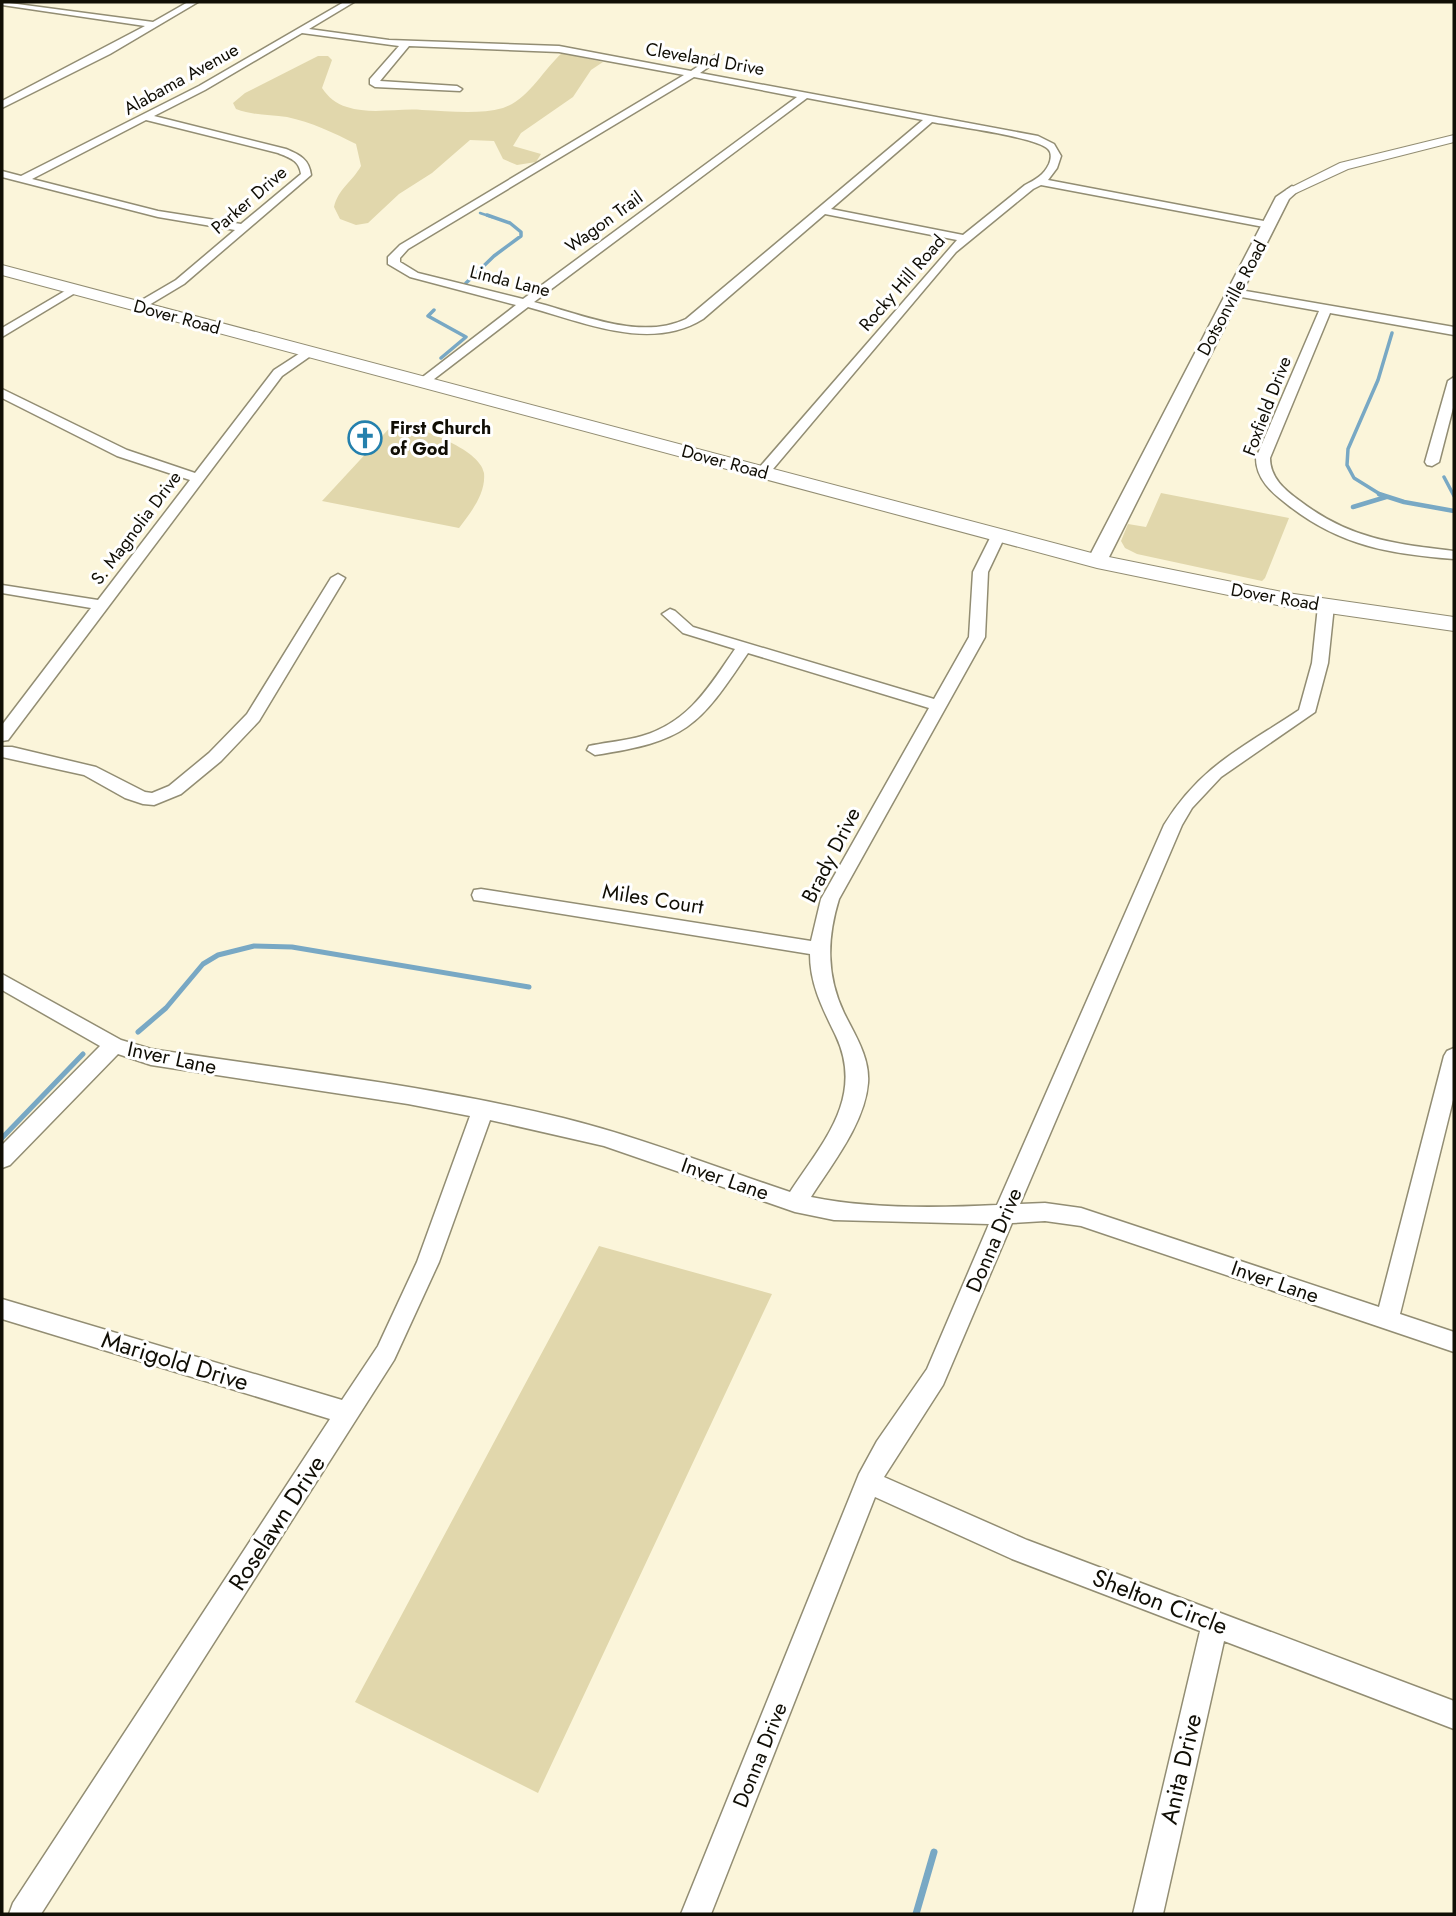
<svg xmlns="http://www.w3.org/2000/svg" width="1456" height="1916" viewBox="0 0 1456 1916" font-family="Jost,sans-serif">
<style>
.green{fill:#e1d7ac}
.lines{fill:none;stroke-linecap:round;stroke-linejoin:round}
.stream-far4{stroke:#78a8c4;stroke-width:2.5}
.stream-far3{stroke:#78a8c4;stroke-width:3.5}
.stream-far2{stroke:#78a8c4;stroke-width:4.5}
.stream-far1{stroke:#78a8c4;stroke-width:5}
.stream{stroke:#78a8c4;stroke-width:7}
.minor-casing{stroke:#928d73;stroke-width:3}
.tertiary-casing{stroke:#928d73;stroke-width:2}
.secondary-casing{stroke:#928d73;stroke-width:3}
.primary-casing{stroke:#928d73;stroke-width:2}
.minor{fill:#fff;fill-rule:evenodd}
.tertiary{fill:#fff;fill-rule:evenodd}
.secondary{fill:#fff;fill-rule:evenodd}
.primary{fill:#fff;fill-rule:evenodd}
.labels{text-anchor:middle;stroke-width:6;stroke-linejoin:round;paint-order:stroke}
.far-street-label{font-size:18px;fill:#100e05;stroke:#fff}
.far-poi-label{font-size:18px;font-weight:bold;fill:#100e05;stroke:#fff;text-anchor:start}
.street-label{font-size:21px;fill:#100e05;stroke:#fff}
.near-street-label{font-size:24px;fill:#100e05;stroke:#fff}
</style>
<rect width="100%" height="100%" fill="#fbf5da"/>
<path class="green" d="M562,53L603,62L591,70L573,97L521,133L513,146L541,154L536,162L517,165L503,159L494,141L470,140L432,173L399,194L368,223L356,225L340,219L334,207C338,189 352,182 361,166L356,144C334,133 311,122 287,117C269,115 252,115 236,109L233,103L245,93L318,56H328L332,60L322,88C328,97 336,104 347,107C371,115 398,108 422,110C448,111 478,115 503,108C528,100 543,70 562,53Z
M396,421C417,428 480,448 484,473C486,494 471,512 459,528L322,501Z
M1161,493L1289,518L1265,578L1262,581L1137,554L1125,548L1121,541L1128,524L1146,527Z
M599,1246L772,1294L538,1793L355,1702Z"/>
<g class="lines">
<path class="stream-far4" d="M480,213L492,217"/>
<path class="stream-far3" d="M466,283L494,256L521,236V232L510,223L487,215
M434,310L428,316L466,337L441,358
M1444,477L1454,496
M1383,496L1354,478L1347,465L1348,449L1378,380L1392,333"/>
<path class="stream-far2" d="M1379,494L1404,502L1454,511
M1353,507L1386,497"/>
<path class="stream-far1" d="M138,1032L166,1008L203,964L218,955L254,946L292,947L529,987
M2,1138L83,1054"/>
<path class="stream" d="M916,1914L934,1852"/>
<defs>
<path id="minor" d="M2,2L153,22L188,2H198L110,54L2,108V101L145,26L2,5Z
M344,2H354L309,29L389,40L559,46L691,71L717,54L720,55V59L700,73L1038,136L1054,144L1061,156L1057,168L1048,180L1269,222L1274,225L1269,228L1041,185L1033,189L956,252L768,475L763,476L756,472L758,469L957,240L825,214L703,319C650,352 583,322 528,307L425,386L420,385V379L516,305L410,277L388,264V257L400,245L684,75L559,52L409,46L380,81L457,86L462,89L460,91L375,87L370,84V79L399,46L302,33L205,90L154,116L286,149C300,155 309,159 311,175L184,284L139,311L135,310V304L176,280L235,230L158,217L2,177V171L21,176L199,86ZM694,77L797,97L523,299L418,273L400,262V258L408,249ZM807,98L923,120L686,319C640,341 581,314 534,302ZM146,120L278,153C290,158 299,160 301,174L241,224L158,211L32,179ZM932,122C953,126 1037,137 1048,149C1052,153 1051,159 1049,164C1044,175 1035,180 1025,185L963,235L831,209Z
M70,288L80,290L2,337V328Z
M1234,289L1454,327V335L1330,313L1270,458C1270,478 1285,490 1300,501C1350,539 1394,544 1454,551V559C1390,554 1340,546 1288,505C1272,493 1256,479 1256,458L1319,311L1230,295V291Z
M308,348L312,349V355L282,376L8,740L2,741V725L91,608L2,593V585L98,600L190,480L117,456L2,398V389L127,450L195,473L274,370Z
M1454,377V404L1439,462L1432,466L1427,465L1425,462L1448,381Z
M999,530L1006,534L988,572L985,637L839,899C827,938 826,975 844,1013C855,1035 870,1058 868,1083C865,1123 832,1164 811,1197C868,1209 938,1208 997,1205L1164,825C1201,765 1244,747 1299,710L1312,663L1318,606L1326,601L1334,606L1328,663L1315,712L1221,777L1192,808L1182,825L1020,1204L1045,1203L1081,1208L1379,1307L1444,1056L1447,1051L1454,1048V1096L1400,1314L1454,1332V1352L1081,1226L1045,1221L1012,1223L943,1385L884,1477L1027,1540L1454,1701V1729L1224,1641L1163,1914H1133L1200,1631L1012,1559L875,1497L711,1914H681L859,1474L877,1441L927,1369L989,1224L834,1220L795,1212L604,1146L490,1120L439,1262L394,1360L41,1914H9L13,1903L330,1419L2,1319V1299L342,1400L378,1346L417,1262L470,1116L408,1104L151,1065L118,1054L10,1165L2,1168V1145L100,1046L2,990V974L121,1040L151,1049C289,1070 429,1085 563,1118C640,1137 715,1167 790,1192C822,1143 865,1098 836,1036C823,1009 810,985 810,954L481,901L474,900L472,895L474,890L481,889L811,941L821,899L929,708L748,653C698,728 686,741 595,755L587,750L589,746C607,742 625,741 642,736C689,722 709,687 735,649L683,633L662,614L670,609L675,611L693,627L934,699L969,637L973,572L992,534Z
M338,574L345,578L259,721L221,761L181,794L154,805L143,804L125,798L84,775L2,757V747H12L96,767L145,792L152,793L169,786L209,753L247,714L331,578Z"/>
<path id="tertiary" d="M1454,135V142L1348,169L1296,193L1292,194L1286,190L1340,163Z"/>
<path id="secondary" d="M1292,186L1299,190L1289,199L1107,561L1104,565H1090L1087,561L1276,197Z"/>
<path id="primary" d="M2,265L1099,555L1287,593L1454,617V631L1287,607L1097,568L2,275Z"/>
</defs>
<use href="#minor" class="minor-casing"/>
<use href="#tertiary" class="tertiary-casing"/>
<use href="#secondary" class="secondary-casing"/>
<use href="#primary" class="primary-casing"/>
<use href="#minor" class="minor"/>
<use href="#tertiary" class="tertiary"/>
<use href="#secondary" class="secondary"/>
<use href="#primary" class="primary"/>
</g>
<defs>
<symbol id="church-ring" viewBox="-11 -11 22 22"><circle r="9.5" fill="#fff" stroke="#2480ad" stroke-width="1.5"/><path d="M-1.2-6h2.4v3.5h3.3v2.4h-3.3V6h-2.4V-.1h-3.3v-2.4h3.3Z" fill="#2480ad"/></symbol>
</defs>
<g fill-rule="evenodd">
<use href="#church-ring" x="346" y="419" width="38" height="38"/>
</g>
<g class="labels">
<g class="far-street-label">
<text transform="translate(705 59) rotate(10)" y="6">Cleveland Drive</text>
<text transform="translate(181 79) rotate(-29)" y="6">Alabama Avenue</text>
<text transform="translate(249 200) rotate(-41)" y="6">Parker Drive</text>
<text transform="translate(604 222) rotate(-36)" y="6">Wagon Trail</text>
<text transform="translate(510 281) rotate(14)" y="6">Linda Lane</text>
<text transform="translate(902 283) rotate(-49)" y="6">Rocky Hill Road</text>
<text transform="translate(1232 298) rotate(-62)" y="6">Dotsonville Road</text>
<text transform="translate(177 317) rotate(15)" y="6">Dover Road</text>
<text transform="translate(1267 406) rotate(-69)" y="6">Foxfield Drive</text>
<text transform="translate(725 462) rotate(15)" y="6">Dover Road</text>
<text transform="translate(136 528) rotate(-53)" y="6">S. Magnolia Drive</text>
<text transform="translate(1275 597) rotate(10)" y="6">Dover Road</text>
</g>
<g class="far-poi-label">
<text x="390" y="434">First Church<tspan x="390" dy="21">of God</tspan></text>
</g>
<g class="street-label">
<text transform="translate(831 855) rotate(-63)" y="7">Brady Drive</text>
<text transform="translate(653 899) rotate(9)" y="7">Miles Court</text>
<text transform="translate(172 1058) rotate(12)" y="7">Inver Lane</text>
<text transform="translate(725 1179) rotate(19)" y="7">Inver Lane</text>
<text transform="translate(994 1240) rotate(-67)" y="7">Donna Drive</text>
<text transform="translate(1275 1282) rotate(19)" y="7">Inver Lane</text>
<text transform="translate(760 1755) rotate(-68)" y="7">Donna Drive</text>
</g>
<g class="near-street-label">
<text transform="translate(175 1361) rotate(17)" y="8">Marigold Drive</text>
<text transform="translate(277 1523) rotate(-57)" y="8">Roselawn Drive</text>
<text transform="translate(1160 1602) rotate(21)" y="8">Shelton Circle</text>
<text transform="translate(1181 1769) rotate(-77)" y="8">Anita Drive</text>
</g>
</g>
<rect width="1456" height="1916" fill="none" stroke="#100e05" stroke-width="7"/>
</svg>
